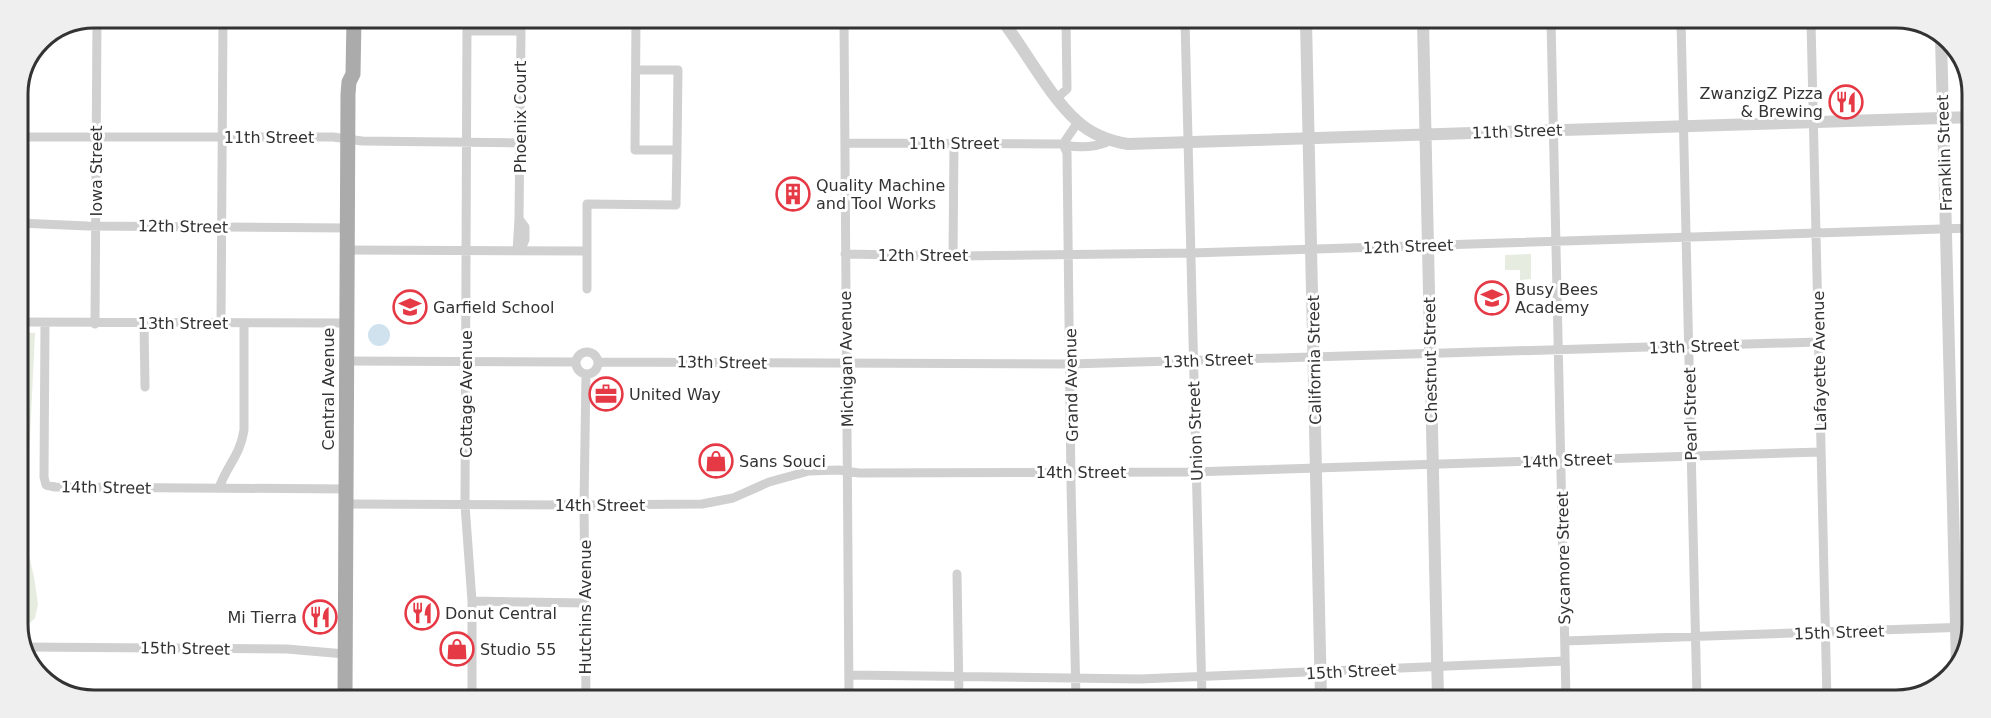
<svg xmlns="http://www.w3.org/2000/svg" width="1991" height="718" viewBox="0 0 1991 718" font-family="'DejaVu Sans',sans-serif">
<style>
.green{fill:#e6ecdf}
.water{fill:#cfe2ee}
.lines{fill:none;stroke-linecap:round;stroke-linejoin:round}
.minor{stroke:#d0d0d0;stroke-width:9}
.tertiary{stroke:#d0d0d0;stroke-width:12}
.primary{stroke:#ababab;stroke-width:15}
.labels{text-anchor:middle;stroke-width:6;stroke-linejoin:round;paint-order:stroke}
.poi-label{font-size:16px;fill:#333;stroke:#fff;text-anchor:start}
.street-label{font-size:16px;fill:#333;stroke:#fff}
.rim{fill:none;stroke:#333;stroke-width:3}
</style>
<rect width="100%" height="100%" fill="#fff"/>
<path class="green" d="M1531,254V279L1520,280V270H1505V255Z
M18,332L35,333L25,539L34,577L38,604L35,618L25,628L19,630Z"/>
<path class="water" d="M368 335a11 11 0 1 1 22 0a11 11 0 1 1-22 0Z"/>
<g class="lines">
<path class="minor" d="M467,19L465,505L472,601V697
M844,20L849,698
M1185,20L1202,698
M1551,21L1566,699
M1681,21L1697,700
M1811,22L1827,700
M467,31H521L519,219
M636,70H678L677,150H635L636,19
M1057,98L1067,89L1066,20
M18,137H333L362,141L520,143
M845,143L1063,144L1078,122
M1063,144L1067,153L1071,484L1076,698
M1063,144C1079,149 1095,147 1110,141
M18,223L88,226L347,228
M347,250L587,251
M517,251L519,219L525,227V240L520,251
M845,254L956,256L1191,253L1972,228
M953,256L954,143
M587,289V204L676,205L677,150
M18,322L347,323
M45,323L44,477L46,485L55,487L346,489
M95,324L97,18
M144,324L145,387
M221,324L223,18
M576 363a11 11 0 1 1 22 0a11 11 0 1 1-22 0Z
M347,361L576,362
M598,362L1071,364L1818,342
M586,374L584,505L586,697
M219,488C227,465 240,456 244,430V323
M346,504L584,505L702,504L733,498L769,482L809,471L839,470L859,473L1191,472L1821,452
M957,574L959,698
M472,601L585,603
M1565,641L1969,627
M25,647L287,649L345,654
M849,675L1140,679L1565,661"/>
<path class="tertiary" d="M1002,20C1026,51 1049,96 1077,121C1091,134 1109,141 1128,144L1973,117
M1306,21L1321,699
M1423,21L1438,699
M1941,37L1957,665"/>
<path class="primary" d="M345,697L348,94L349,82L353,74L354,19"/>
</g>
<defs>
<symbol id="restaurant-ring" viewBox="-11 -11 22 22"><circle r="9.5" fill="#fff" stroke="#e63946" stroke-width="1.5"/><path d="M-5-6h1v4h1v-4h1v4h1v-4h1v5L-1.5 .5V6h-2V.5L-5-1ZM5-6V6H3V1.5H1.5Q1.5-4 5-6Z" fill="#e63946"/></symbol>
<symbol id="building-ring" viewBox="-11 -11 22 22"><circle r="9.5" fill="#fff" stroke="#e63946" stroke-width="1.5"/><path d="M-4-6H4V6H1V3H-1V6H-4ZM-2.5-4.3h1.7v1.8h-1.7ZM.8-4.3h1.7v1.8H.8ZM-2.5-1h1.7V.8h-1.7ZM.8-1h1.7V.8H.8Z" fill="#e63946"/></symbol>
<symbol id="school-ring" viewBox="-11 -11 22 22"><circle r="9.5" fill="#fff" stroke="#e63946" stroke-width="1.5"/><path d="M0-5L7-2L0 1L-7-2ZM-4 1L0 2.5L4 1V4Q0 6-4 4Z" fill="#e63946"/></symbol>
<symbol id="office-ring" viewBox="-11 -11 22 22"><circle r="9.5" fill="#fff" stroke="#e63946" stroke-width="1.5"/><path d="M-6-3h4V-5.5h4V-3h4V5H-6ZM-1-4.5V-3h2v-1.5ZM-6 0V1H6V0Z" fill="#e63946"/></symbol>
<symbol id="shop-ring" viewBox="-11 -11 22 22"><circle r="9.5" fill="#fff" stroke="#e63946" stroke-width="1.5"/><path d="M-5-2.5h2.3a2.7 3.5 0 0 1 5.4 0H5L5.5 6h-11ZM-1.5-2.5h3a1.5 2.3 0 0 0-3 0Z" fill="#e63946"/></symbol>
</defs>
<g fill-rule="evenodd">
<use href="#restaurant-ring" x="1827" y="83" width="38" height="38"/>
<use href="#building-ring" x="774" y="175" width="38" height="38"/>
<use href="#school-ring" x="1473" y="279" width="38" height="38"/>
<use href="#school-ring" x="391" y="288" width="38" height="38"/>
<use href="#office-ring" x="587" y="375" width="38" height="38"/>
<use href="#shop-ring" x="697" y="442" width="38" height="38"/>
<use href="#restaurant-ring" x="403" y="594" width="38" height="38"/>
<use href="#restaurant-ring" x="301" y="598" width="38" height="38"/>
<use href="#shop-ring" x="438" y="630" width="38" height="38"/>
</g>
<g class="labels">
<g class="poi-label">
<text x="1823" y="99" text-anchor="end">ZwanzigZ Pizza<tspan x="1823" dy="18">&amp; Brewing</tspan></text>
<text x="816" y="191">Quality Machine<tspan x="816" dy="18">and Tool Works</tspan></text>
<text x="1515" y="295">Busy Bees<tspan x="1515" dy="18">Academy</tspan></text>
<text x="433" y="313">Garfield School</text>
<text x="629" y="400">United Way</text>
<text x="739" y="467">Sans Souci</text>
<text x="445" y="619">Donut Central</text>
<text x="297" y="623" text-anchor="end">Mi Tierra</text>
<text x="480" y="655">Studio 55</text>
</g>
<g class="street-label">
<text transform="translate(520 117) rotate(-90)" y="6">Phoenix Court</text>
<text transform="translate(1517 131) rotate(-2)" y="6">11th Street</text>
<text x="269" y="143">11th Street</text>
<text x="954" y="149">11th Street</text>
<text transform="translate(1944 153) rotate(-92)" y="6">Franklin Street</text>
<text transform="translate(96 171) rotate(-90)" y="6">Iowa Street</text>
<text transform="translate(183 226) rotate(1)" y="6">12th Street</text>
<text transform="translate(1408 246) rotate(-2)" y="6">12th Street</text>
<text x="923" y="261">12th Street</text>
<text x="183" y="329">13th Street</text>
<text transform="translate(1694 346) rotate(-2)" y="6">13th Street</text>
<text transform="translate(846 359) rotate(-91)" y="6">Michigan Avenue</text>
<text transform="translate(1208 360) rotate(-2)" y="6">13th Street</text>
<text transform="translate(1314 360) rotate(-91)" y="6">California Street</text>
<text transform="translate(1430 360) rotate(-91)" y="6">Chestnut Street</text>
<text transform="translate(1819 361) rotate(-91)" y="6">Lafayette Avenue</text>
<text transform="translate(722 362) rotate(1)" y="6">13th Street</text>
<text transform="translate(1071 385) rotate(-91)" y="6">Grand Avenue</text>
<text transform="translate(328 389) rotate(-90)" y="6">Central Avenue</text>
<text transform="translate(466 394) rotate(-90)" y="6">Cottage Avenue</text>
<text transform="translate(1690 414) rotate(-91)" y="6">Pearl Street</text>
<text transform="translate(1195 431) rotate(-92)" y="6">Union Street</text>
<text transform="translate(1567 460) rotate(-2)" y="6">14th Street</text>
<text x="1081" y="478">14th Street</text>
<text transform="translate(106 487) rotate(1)" y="6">14th Street</text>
<text x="600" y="511">14th Street</text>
<text transform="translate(1563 558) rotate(-91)" y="6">Sycamore Street</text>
<text transform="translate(585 607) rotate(-90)" y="6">Hutchins Avenue</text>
<text transform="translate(1839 632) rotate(-2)" y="6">15th Street</text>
<text transform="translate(185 648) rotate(1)" y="6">15th Street</text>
<text transform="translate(1351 671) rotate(-3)" y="6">15th Street</text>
</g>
</g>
<path d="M0 0H1991V718H0ZM94 28H1896A66 66 0 0 1 1962 94V624A66 66 0 0 1 1896 690H94A66 66 0 0 1 28 624V94A66 66 0 0 1 94 28Z" fill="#efefef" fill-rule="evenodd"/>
<path class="rim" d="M94 28H1896A66 66 0 0 1 1962 94V624A66 66 0 0 1 1896 690H94A66 66 0 0 1 28 624V94A66 66 0 0 1 94 28Z"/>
</svg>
